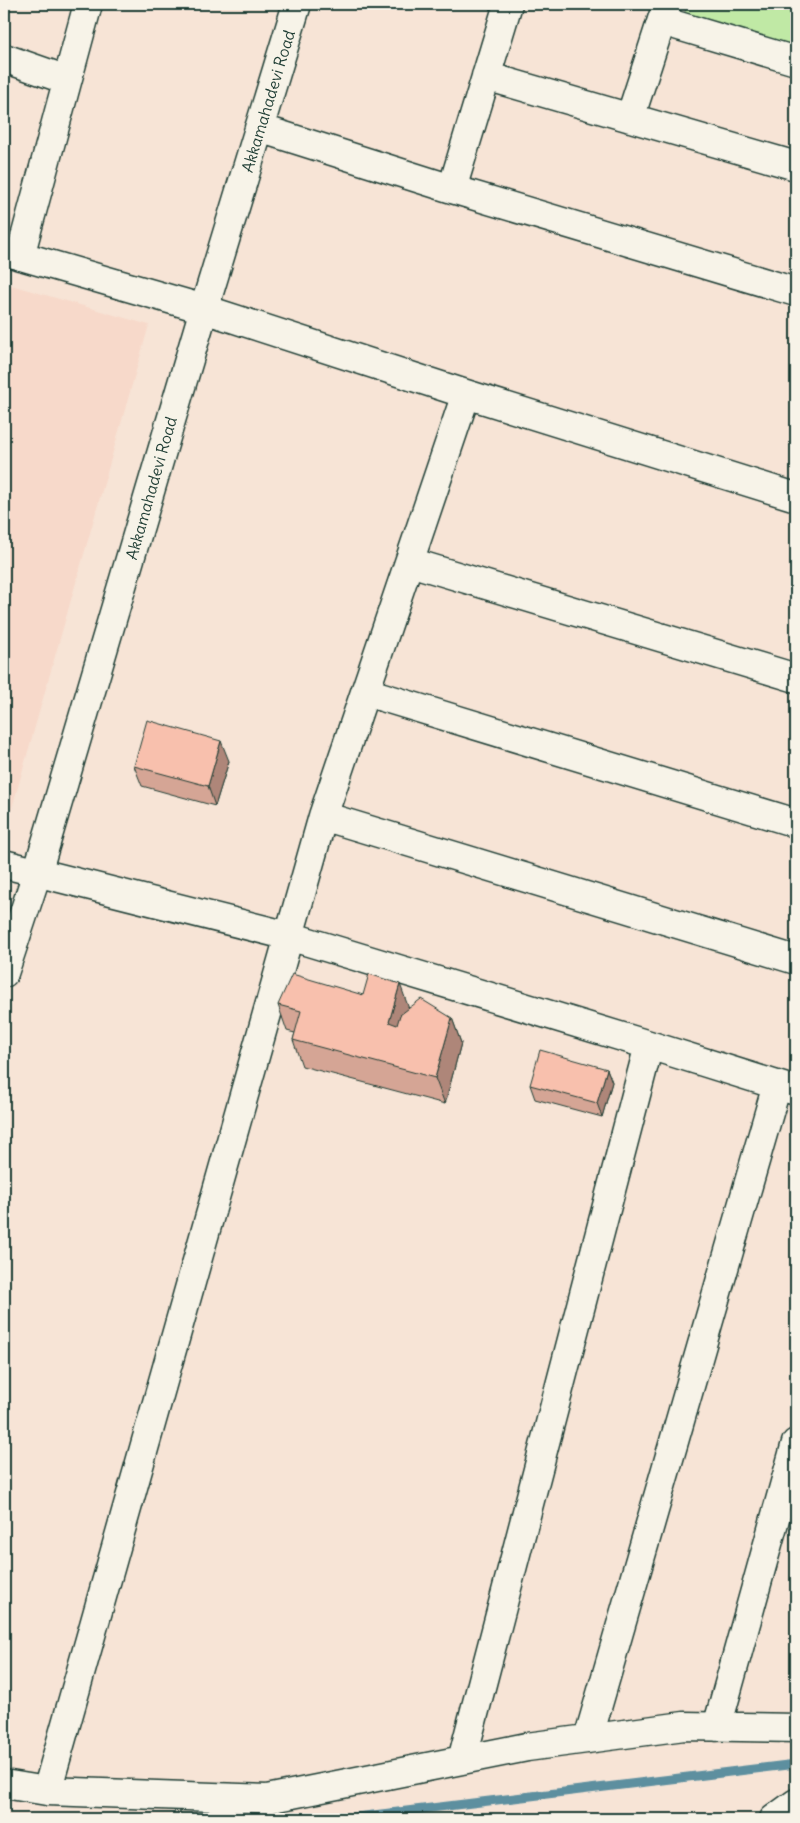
<svg xmlns="http://www.w3.org/2000/svg" width="800" height="1823" viewBox="0 0 800 1823" font-family="Delius,sans-serif">
<style>
.built{fill:#f7d9ca}
.green{fill:#c0e9a5;stroke:#70936c}
.lines{fill:none;stroke-linecap:round;stroke-linejoin:round}
.stream{stroke:#5d8f9f;stroke-width:9}
.minor-casing{stroke:#1f3d34;stroke-width:31}
.minor{stroke:#f7f3e8;stroke-width:28}
.wall{fill:#d5a595;stroke:#1f3d34}
.shaded-wall{fill:#ae8679;stroke:#1f3d34}
.building{fill:#f8c0ad;stroke:#1f3d34}
.labels{text-anchor:middle;stroke-width:4;stroke-linejoin:round;paint-order:stroke}
.street-label{font-size:16px;fill:#1f3d34;stroke:#f7f3e8}
</style>
<rect width="100%" height="100%" fill="#f7e4d6"/>
<filter id="ink" filterUnits="userSpaceOnUse"><feTurbulence type="fractalNoise" baseFrequency=".02" numOctaves="2"/><feDisplacementMap in="SourceGraphic" scale="10" xChannelSelector="R" yChannelSelector="G"/><feConvolveMatrix kernelMatrix="1 2 1 2 8 2 1 2 1" color-interpolation-filters="sRGB"/></filter>
<g filter="url(#ink)">
<path class="built" d="M4,283L149,325L6,829L4,828Z"/>
<path class="green" d="M688,4H796V48L684,14Z"/>
<g class="lines">
<path class="stream" d="M340,1819L796,1764"/>
<defs>
<path id="minor" d="M662,21L796,61
M4,58L67,80
M486,76L796,166
M630,118L667,4
M259,128L452,189L796,292
M452,189L508,4
M4,251L204,309L466,394L796,497
M20,256L88,4
M410,562L796,678
M366,692L796,823
M323,816L796,960
M4,864L289,936L649,1045L796,1091
M4,973L37,873L204,309L297,4
M717,1727L796,1443
M588,1739L777,1085
M462,1760L649,1045
M4,1784L47,1791L267,1799L527,1747L684,1726L796,1728
M47,1791L323,816L466,394
M774,1819L796,1803"/>
</defs>
<use href="#minor" class="minor-casing"/>
<use href="#minor" class="minor"/>
</g>
<path class="wall" d="M229,761L215,806L142,786L134,766Z
M363,995L409,1008L452,1018L461,1043L445,1104L302,1066L293,1040L295,1033L287,1031L278,1005Z
M607,1069L612,1082L602,1117L535,1099L530,1085Z"/>
<path class="shaded-wall" d="M221,741L229,761L215,806L208,786Z
M400,984L409,1009L398,1048L389,1022Z
M452,1018L461,1043L445,1104L435,1078Z
M607,1069L612,1082L602,1117L597,1103Z"/>
<path class="building" d="M147,720L221,741L208,786L134,766Z
M292,974L363,995L369,974L400,984L389,1022L397,1025L400,1015L421,999L452,1018L435,1078L293,1040L301,1011L278,1005Z
M540,1050L607,1069L597,1103L530,1085Z"/>
</g>
<g class="labels">
<g class="street-label">
<text transform="translate(268 101) rotate(-73)" y="6">Akkamahadevi Road</text>
<text transform="translate(151 488) rotate(-74)" y="6">Akkamahadevi Road</text>
</g>
</g>
<rect width="800" height="1823" fill="none" stroke="#f7f3e8" stroke-width="20"/>
<rect x="10" y="10" width="780" height="1803" fill="none" stroke="#1f3d34" stroke-width="2" filter="url(#ink)"/>
</svg>
